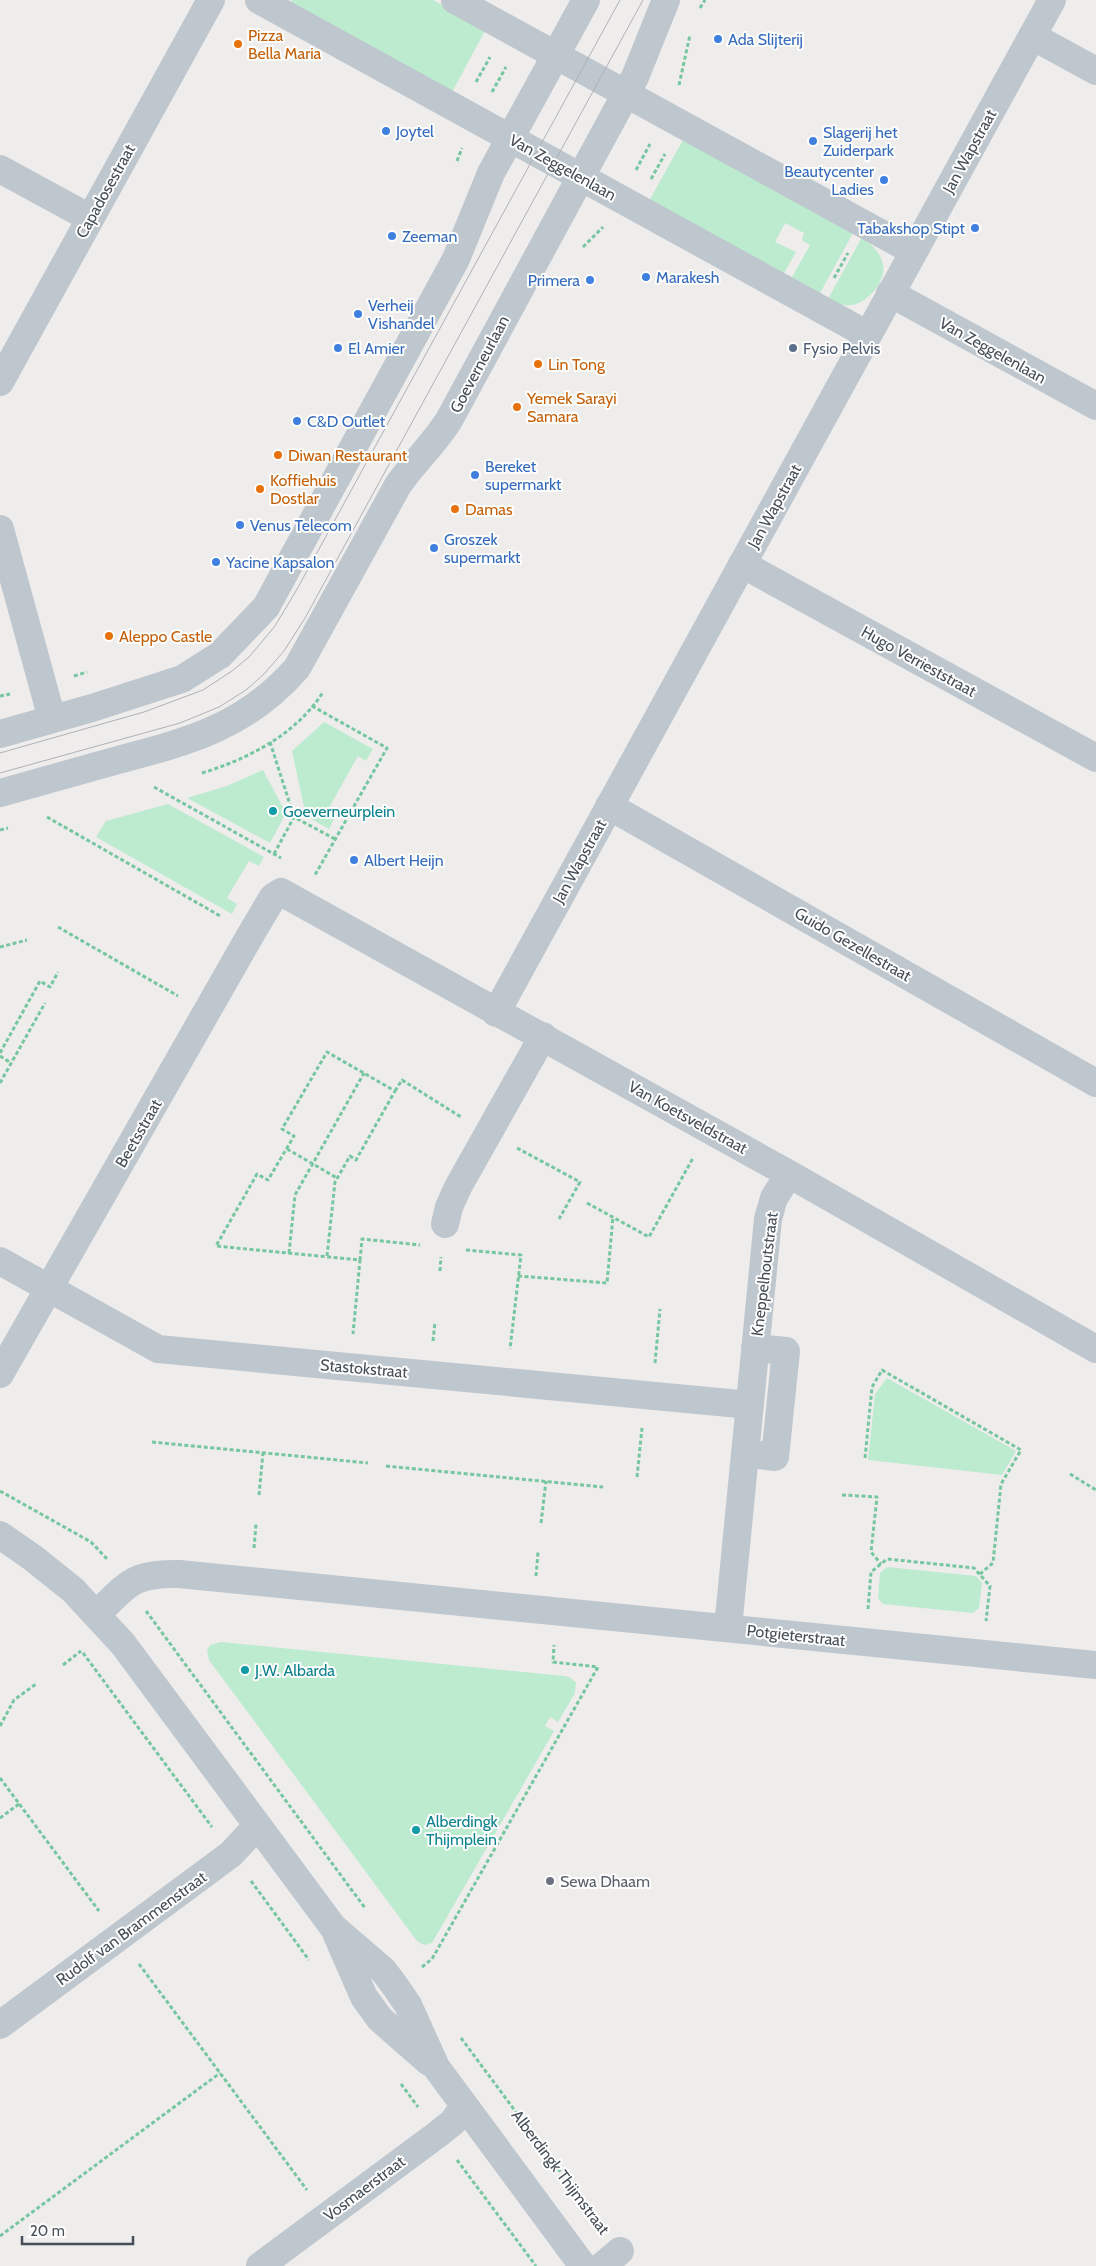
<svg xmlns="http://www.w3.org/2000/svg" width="1096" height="2266" viewBox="0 0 1096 2266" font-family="Cabin,sans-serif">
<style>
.green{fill:#bcebcf}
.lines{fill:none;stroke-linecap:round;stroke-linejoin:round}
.path{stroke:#76c7a0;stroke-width:3;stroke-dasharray:4 2.5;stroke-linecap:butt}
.minor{stroke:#bec6ce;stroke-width:28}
.tram{stroke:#afb1b6;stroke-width:1}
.shop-dot{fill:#3f7fe0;stroke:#fff;stroke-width:2}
.food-dot{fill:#e8710a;stroke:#fff;stroke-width:2}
.service-dot{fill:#5c6f8a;stroke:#fff;stroke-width:2}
.culture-dot{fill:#0f9aa8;stroke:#fff;stroke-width:2}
.worship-dot{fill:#6b7280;stroke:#fff;stroke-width:2}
.labels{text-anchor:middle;stroke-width:4;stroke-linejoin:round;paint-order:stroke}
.food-label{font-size:16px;fill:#c56008;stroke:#fff;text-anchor:start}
.shop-label{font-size:16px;fill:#366cbe;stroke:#fff;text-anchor:start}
.street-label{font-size:16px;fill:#464f58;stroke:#fff}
.service-label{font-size:16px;fill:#4e5e75;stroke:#fff;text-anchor:start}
.culture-label{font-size:16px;fill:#0d838f;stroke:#fff;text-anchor:start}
.worship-label{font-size:16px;fill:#5b616d;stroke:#fff;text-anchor:start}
</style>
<rect width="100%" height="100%" fill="#efecec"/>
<path class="green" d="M292,0H433L486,29L451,94L289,5Z
M683,140L853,233L819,295L791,279L810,245L802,240L804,233L785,223L775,242L796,252L783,275L649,201Z
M862,237C871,244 880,252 883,264C887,281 866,305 850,305C842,306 835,302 828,299Z
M324,722L373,749L366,761L358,756L326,813L334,819L329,829L306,816L292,751Z
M263,770L286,813L270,843L187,798L227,786Z
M168,804L264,857L259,866L249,861L227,898L237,904L232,914L96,837L106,821Z
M887,1378L1016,1451L1002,1475L868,1460L875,1394Z
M887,1567L976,1576L982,1583L979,1608L973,1613L883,1604L878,1598L880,1573Z
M221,1642L564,1676L569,1677L576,1682L575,1693L558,1722L550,1717L545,1726L554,1731L432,1943L424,1945L417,1941L209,1660L207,1650L210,1645Z"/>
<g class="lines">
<path class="path" d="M700,8L705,0
M476,82L490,57
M679,85L690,35
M492,92L506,67
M457,161L462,148
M636,170L650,144
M651,179L665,154
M583,247L603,227
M834,278L848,253
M74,676L87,672
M0,696L10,694
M312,706L387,748L315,875
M270,742L294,817
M202,773C248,759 297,734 323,692
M154,787L281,858
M47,817L222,917
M0,830L8,828
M274,854L294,817L335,839
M58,927L178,996
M0,947L27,940
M0,1053L40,981L50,987L58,972
M0,1056L11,1063
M0,1083L45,1003
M395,1091L402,1080L461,1117
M517,1148L580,1182L559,1219
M287,1149L337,1178
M587,1203L649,1237L693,1158
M466,1250L521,1255L510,1349
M289,1253L295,1195L364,1073
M327,1256L335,1182L350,1156L356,1160L395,1091L327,1052L282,1129L294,1136L268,1180L257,1174L216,1246L360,1260L353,1334
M360,1260L362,1239L420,1245
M440,1271L441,1257
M518,1276L607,1283L613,1217
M433,1341L435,1322
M655,1363L660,1309
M152,1442L368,1463
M865,1458L872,1387L882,1370L1021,1450L1001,1484L993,1563L980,1574
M386,1466L603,1487
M1070,1474L1096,1490
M637,1477L642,1428
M0,1491L91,1542L108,1560
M259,1495L263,1453
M842,1495L877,1497L871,1552L881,1564
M541,1523L546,1481
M254,1548L256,1524
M536,1576L538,1552
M868,1609L871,1572L887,1559L974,1568L990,1586L986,1621
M146,1611L365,1908
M83,1653L212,1827
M63,1665L81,1651
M0,1726L14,1700L36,1684
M0,1778L99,1911
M0,1818L19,1804
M251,1881L309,1960
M139,1964L307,2190
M422,1967L432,1959L598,1667L553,1662L554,1645
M461,2038L600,2225
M401,2084L418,2107
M457,2160L536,2266
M0,2236L220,2073"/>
<path class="minor" d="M259,0L868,335
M455,0L913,251
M1032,36L1096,71
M0,169L90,218
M890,293L1096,406
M0,382L211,0
M0,529L52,719
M742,564L1096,758
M0,734L92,708L182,679L220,655L266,607L456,259L491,173L586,0
M0,793C39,782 78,771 118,760C190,741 245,727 297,668L398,485C414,462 434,444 449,420L635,77L666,0
M609,806L1096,1083
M496,1013L1052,0
M445,1224L449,1207L458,1187L543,1036
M0,1261L158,1349L750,1405
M0,1374L251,934L273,897L281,892L789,1174L1096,1349
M745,1453L775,1457L786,1351L755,1348
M0,1535L33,1558L73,1590L123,1644L333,1927L383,1970L395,1986L408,2005L436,2067L583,2266
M97,1614C128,1584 132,1573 179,1574L1096,1665
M728,1628L768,1219L774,1198L789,1174
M336,1933L364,1997L380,2019L429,2062
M0,2025L231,1854L257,1826
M260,2266L438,2134L453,2122L464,2106
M602,2266L620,2251"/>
<path class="tram" d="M0,753L144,712L203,690L232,671L249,657L275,626L296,591L620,0
M0,773L180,723L219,707L246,690L263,675L284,651L305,618L643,0"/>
</g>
<g class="shop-dot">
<circle cx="718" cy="39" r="5"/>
<circle cx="386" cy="131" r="5"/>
<circle cx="813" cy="141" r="5"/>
<circle cx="884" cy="180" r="5"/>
<circle cx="975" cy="228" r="5"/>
<circle cx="392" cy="236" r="5"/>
<circle cx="646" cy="277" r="5"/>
<circle cx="590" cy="280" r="5"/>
<circle cx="358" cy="314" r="5"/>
<circle cx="338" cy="348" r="5"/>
<circle cx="297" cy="421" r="5"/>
<circle cx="475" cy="475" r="5"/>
<circle cx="240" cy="525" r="5"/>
<circle cx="434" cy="548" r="5"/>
<circle cx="216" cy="562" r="5"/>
<circle cx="354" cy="860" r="5"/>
</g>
<g class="food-dot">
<circle cx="238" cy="44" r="5"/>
<circle cx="538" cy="364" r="5"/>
<circle cx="517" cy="407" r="5"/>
<circle cx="278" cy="455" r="5"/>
<circle cx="260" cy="489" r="5"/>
<circle cx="455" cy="509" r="5"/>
<circle cx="109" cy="636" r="5"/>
</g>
<circle class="service-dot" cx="793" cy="348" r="5"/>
<g class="culture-dot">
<circle cx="273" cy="811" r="5"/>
<circle cx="245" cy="1670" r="5"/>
<circle cx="416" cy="1830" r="5"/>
</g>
<circle class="worship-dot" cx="550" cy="1881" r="5"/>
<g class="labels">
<g class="food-label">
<text x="248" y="41">Pizza<tspan x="248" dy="18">Bella Maria</tspan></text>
<text x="548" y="370">Lin Tong</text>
<text x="527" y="404">Yemek Sarayi<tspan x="527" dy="18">Samara</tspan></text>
<text x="288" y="461">Diwan Restaurant</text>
<text x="270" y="486">Koffiehuis<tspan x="270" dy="18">Dostlar</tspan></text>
<text x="465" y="515">Damas</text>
<text x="119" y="642">Aleppo Castle</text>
</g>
<g class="shop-label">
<text x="728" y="45">Ada Slijterij</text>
<text x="396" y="137">Joytel</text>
<text x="823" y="138">Slagerij het<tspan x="823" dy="18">Zuiderpark</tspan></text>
<text x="874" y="177" text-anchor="end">Beautycenter<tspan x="874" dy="18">Ladies</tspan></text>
<text x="965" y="234" text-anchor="end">Tabakshop Stipt</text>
<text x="402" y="242">Zeeman</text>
<text x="656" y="283">Marakesh</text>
<text x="580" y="286" text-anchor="end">Primera</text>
<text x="368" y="311">Verheij<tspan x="368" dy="18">Vishandel</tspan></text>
<text x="348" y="354">El Amier</text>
<text x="307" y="427">C&amp;D Outlet</text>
<text x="485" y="472">Bereket<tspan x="485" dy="18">supermarkt</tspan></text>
<text x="250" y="531">Venus Telecom</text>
<text x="444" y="545">Groszek<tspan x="444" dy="18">supermarkt</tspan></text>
<text x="226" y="568">Yacine Kapsalon</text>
<text x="364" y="866">Albert Heijn</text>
</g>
<g class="street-label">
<text transform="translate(969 151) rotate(-61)" y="6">Jan Wapstraat</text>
<text transform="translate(563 167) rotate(29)" y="6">Van Zeggelenlaan</text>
<text transform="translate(105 191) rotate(-61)" y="6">Capadosestraat</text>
<text transform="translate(993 350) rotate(29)" y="6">Van Zeggelenlaan</text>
<text transform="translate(479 364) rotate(-62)" y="6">Goeverneurlaan</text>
<text transform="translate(774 506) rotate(-61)" y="6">Jan Wapstraat</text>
<text transform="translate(919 661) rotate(29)" y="6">Hugo Verrieststraat</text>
<text transform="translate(579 861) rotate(-61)" y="6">Jan Wapstraat</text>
<text transform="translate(853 944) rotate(30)" y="6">Guido Gezellestraat</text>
<text transform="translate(688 1117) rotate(29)" y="6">Van Koetsveldstraat</text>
<text transform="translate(138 1133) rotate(-60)" y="6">Beetsstraat</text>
<text transform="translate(764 1274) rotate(-83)" y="6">Kneppelhoutstraat</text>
<text transform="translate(364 1368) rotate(5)" y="6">Stastokstraat</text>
<text transform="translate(796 1635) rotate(6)" y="6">Potgieterstraat</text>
<text transform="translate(131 1928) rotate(-36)" y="6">Rudolf van Brammenstraat</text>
<text transform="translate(561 2172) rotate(53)" y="6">Alberdingk Thijmstraat</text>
<text transform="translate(364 2188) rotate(-37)" y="6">Vosmaerstraat</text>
</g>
<g class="service-label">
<text x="803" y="354">Fysio Pelvis</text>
</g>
<g class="culture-label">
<text x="283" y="817">Goeverneurplein</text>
<text x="255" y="1676">J.W. Albarda</text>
<text x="426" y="1827">Alberdingk<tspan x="426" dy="18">Thijmplein</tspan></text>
</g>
<g class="worship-label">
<text x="560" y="1887">Sewa Dhaam</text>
</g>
</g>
<path d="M22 2236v8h111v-8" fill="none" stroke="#464f58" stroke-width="2.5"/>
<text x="30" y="2236" font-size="15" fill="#464f58" stroke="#ffffff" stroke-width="4" paint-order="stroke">20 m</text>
</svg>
